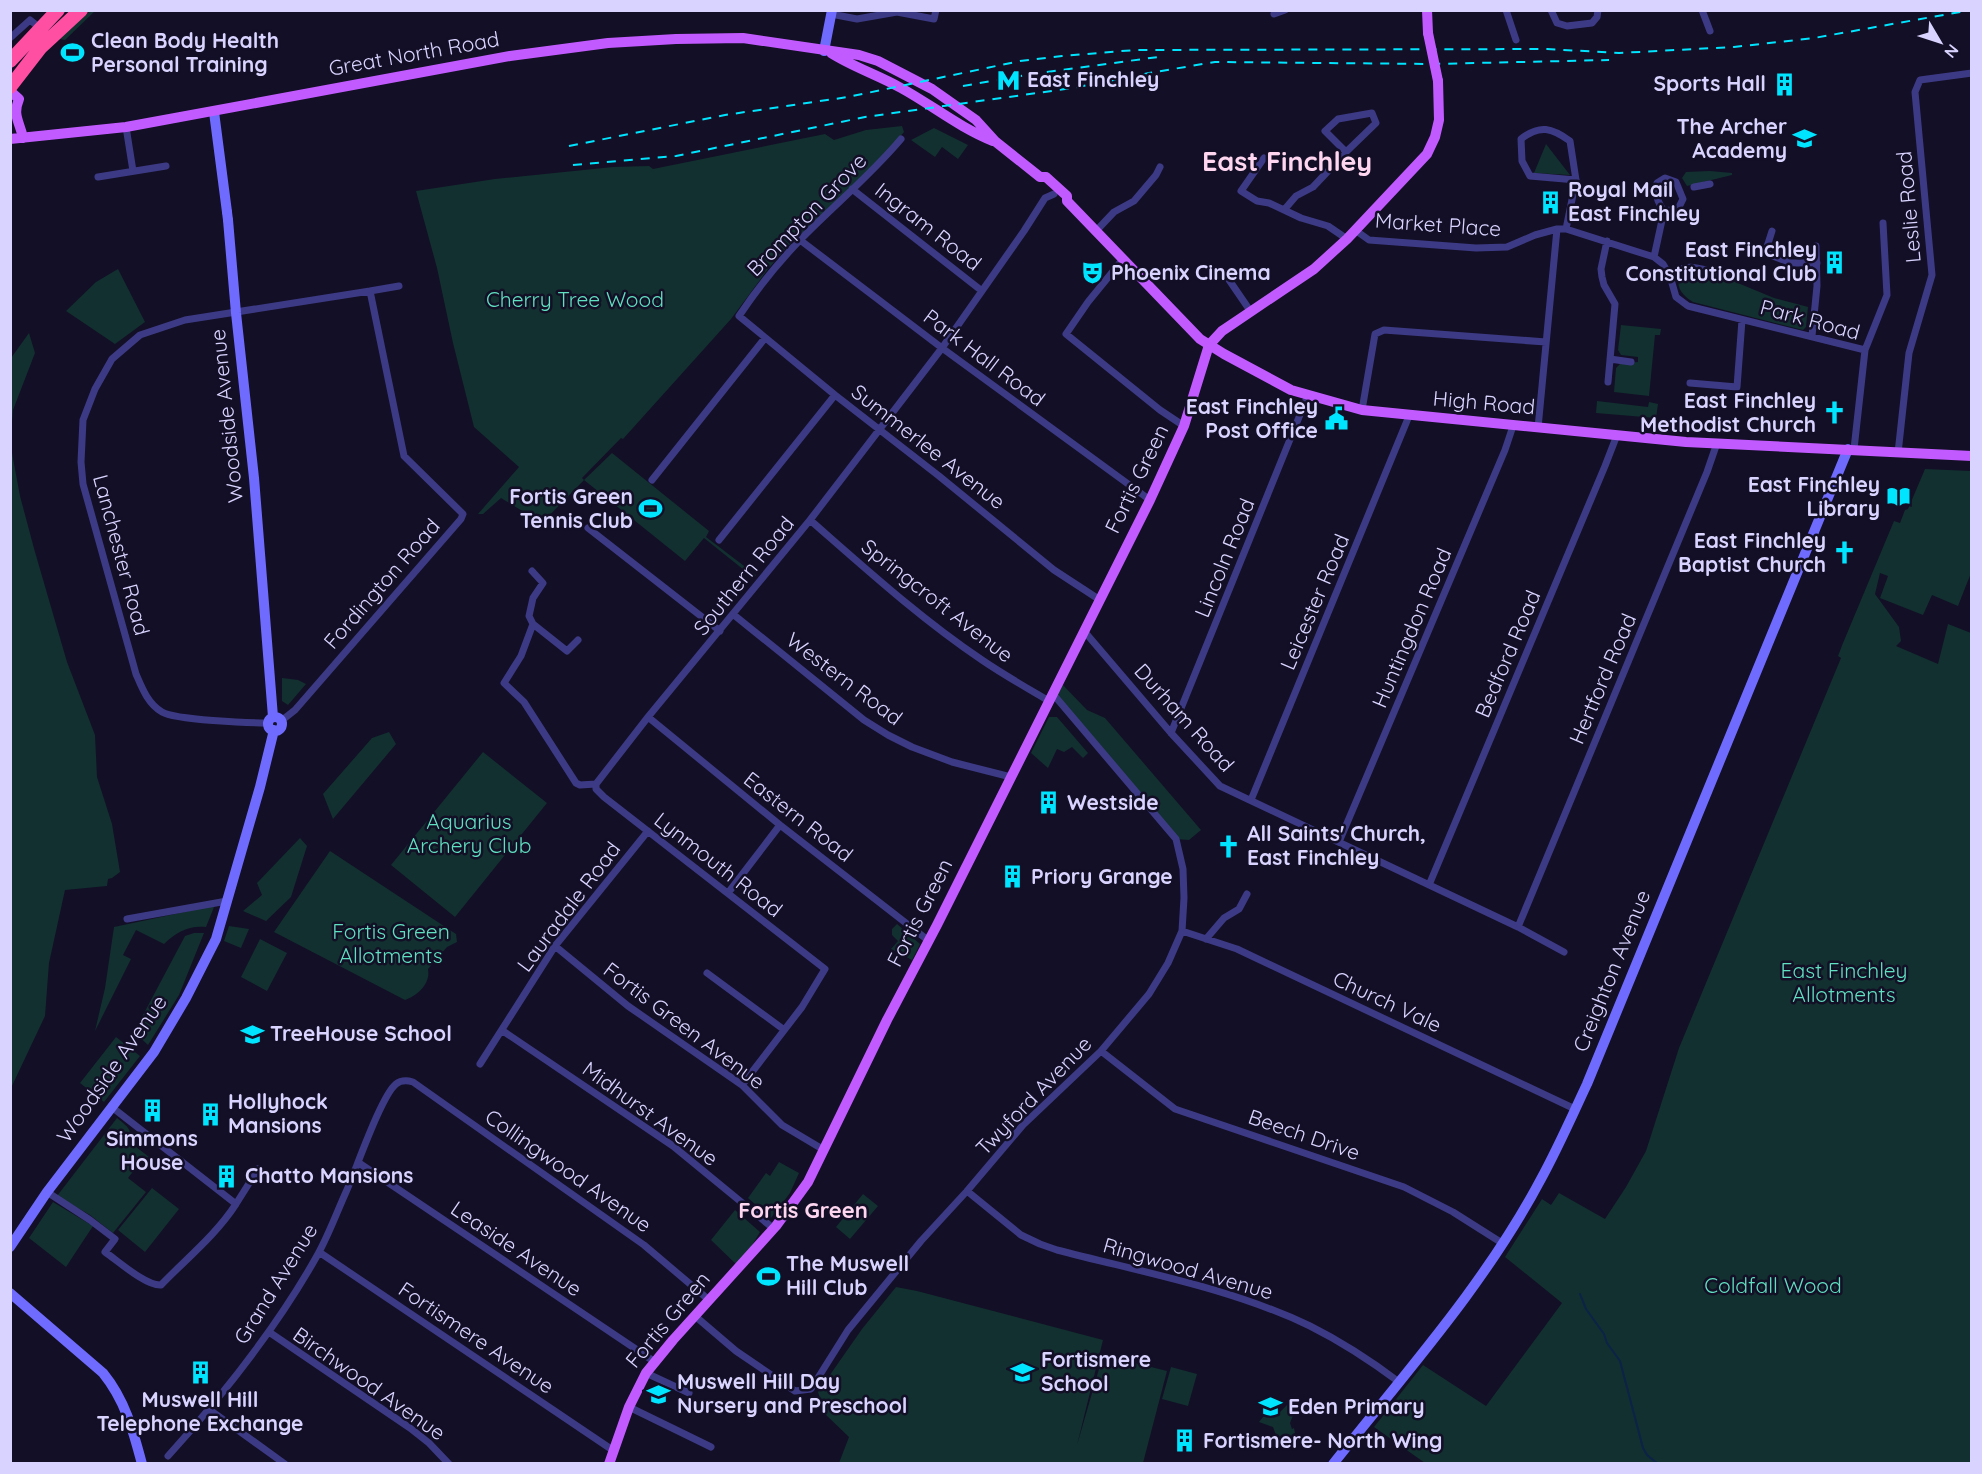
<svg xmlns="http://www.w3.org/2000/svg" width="1982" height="1474" viewBox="0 0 1982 1474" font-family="Quicksand,sans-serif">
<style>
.green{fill:#12302f}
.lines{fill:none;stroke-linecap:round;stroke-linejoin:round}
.stream{stroke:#0c2248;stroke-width:2}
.street{stroke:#3d3a85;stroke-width:7}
.secondary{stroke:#6f6bff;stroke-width:10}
.primary{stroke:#c25bff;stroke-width:10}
.highway{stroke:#ff4fa3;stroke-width:14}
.rail{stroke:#00e5ff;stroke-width:2;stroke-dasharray:9 8;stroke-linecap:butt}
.secondary-bridge{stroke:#6f6bff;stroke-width:10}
.primary-bridge{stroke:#c25bff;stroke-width:10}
.labels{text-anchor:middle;stroke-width:5;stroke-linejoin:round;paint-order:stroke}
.poi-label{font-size:21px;font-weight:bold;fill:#d9d4ff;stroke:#130f26;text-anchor:start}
.street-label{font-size:21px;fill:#d9d4ff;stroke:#130f26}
.park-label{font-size:21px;fill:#5fe0c0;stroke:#130f26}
.neighbourhood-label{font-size:22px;font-weight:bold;fill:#ffd6f0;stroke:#130f26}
.district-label{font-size:27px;font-weight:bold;fill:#ffd6f0;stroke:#130f26}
</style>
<rect width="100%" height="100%" fill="#130f26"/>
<path class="green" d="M90,11H95L65,40L60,39Z
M902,126L904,132L873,168L787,247L768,269L731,319L623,439L621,438L582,478L584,480L612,453L709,531L706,537L756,575L754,578L704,538L685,561L584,480L542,523L501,498L483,514H478L519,467L474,427L453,343L437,268L416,191L495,179L613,167L649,166L653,169L825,134L834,140L866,130Z
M934,128L968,145L958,159L942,147L935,157L911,140Z
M1546,144L1570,175L1534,173Z
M1710,171L1732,173V175L1687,186L1682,178L1686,172Z
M118,269L145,322L115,344L66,311L96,282Z
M1685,274L1709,280L1721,276L1774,298L1808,307L1806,327L1803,330L1693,302C1685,297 1676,289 1679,279Z
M1621,325L1661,329L1660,335H1655L1649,396L1614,392L1616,368L1621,363L1638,362V357L1621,355L1618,350Z
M29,333L35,353L13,410L11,433V358Z
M1597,401L1648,407L1649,402L1658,404L1656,418L1596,413Z
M10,442L20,496L35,552L67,662L95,735L97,777L112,824L120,872L112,878L108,879L107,886L65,890L49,963L45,1016L11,1088Z
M1925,469L1971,471V573L1958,606L1932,595L1923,615L1880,598L1888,576L1880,573L1875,594L1899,627L1901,641L1896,646L1938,664L1948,624L1971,633V1463H1425L1374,1427L1423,1365L1486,1406L1562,1303L1505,1257L1542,1199L1551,1205L1559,1193L1605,1219L1626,1187L1646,1151L1679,1048L1841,658L1838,656L1843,643L1894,521L1900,523L1905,510L1908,509Z
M282,678L298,680L306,684L288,705L282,701Z
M1059,681L1087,710L1105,718L1201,830L1189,840L1176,839L1053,694Z
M1049,717H1057L1088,753L1083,758L1072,747L1064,752L1057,749L1048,768L1031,753Z
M389,732L396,744L333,819L323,794L372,738Z
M483,752L547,803L455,917L391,865Z
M300,838L307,846L291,897L266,921L243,911L262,895L257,883Z
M330,851L456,934L457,942L447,947L428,969C431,984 417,996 405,1000L274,932Z
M208,907H214L206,927C189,925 176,932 164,944L136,930L123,955L131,959L95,1031L105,988L114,927Z
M897,924L920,944L912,960L891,949L898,941L892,935V929Z
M229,926L249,929L241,948L224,941Z
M194,933H204L179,995L148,1045L134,1032L185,936Z
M260,939L287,953L267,991L241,977Z
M116,1037L140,1056L104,1102L80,1083Z
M117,1118C129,1128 131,1128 131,1143L149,1157L143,1159L128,1178L146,1192L113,1233L90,1215L57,1196Z
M779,1162L799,1173L790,1193L771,1218L748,1198L766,1173L770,1176Z
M152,1188L179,1209L145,1252L118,1230Z
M863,1194L878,1206L850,1239L836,1227Z
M53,1202L93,1226L66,1267L29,1238Z
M735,1210L760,1232L739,1267L711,1240Z
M896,1287L917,1291L1103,1340L1077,1445L1103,1355L1167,1371L1143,1463H839L849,1437L825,1414L818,1392L862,1329Z
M1171,1367L1197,1374L1188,1406L1162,1399Z
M1287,1405H1292L1294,1413L1290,1423L1292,1429L1294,1428L1295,1433L1293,1434L1287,1447L1275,1445L1276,1435L1273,1427L1259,1422L1263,1417L1276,1409L1280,1412Z"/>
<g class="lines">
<path class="stream" d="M1580,1294L1586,1309L1604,1334L1607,1343L1620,1361L1643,1448L1647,1455L1658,1464"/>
<path class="street" d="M1506,10L1516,40
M1551,10L1557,23L1567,26L1592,23L1597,17L1598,10
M1702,10L1710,31
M831,14L857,19L897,12L934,19L936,10
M1274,14L1285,10
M10,38L30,20L40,28
M1372,113L1376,123L1346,152L1325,131L1338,119Z
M126,127L133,171
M901,139C870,176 833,206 800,240C777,264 757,289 739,316L835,395L939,476L1054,570L1100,600
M1264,158L1241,191L1257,201L1269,203L1301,218L1328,226L1347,239
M98,177L166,166
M1694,187L1710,184
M852,189L982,291
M1284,210L1296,196L1313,187L1346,152
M1566,229L1576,180L1530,176L1522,161L1521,139C1540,124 1552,128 1570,141L1576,180
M1355,230L1369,240L1476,248L1507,247L1535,235L1557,229H1566L1654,257L1663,264L1670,276C1687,262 1697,268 1716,273
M1096,231L1114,212L1134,201L1156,175L1160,167
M1772,231L1765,253L1791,263H1817
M800,240L942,348L1150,500
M1607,241L1601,269L1602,277L1604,285L1615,304L1608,382
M1654,257L1664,211C1658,203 1654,194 1657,183L1665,178L1676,182L1683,199L1678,209L1664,211
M1123,259L1088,302L1066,334L1160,410L1184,426
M1225,274L1251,312
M1670,276L1676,297L1688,306L1865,350L1854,449
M370,291L399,286
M1812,336L1817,286L1816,246
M1865,350L1887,295L1883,223
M1610,359L1631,362
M1690,383L1737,387L1742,320
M1362,410L1375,334L1384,330L1546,342
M1538,428L1557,229
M1898,453L1909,353L1932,275L1915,92L1920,80L1972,73
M652,480L765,338
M810,520C866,569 921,619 982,660C1004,675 1027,688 1049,701
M588,528L720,631
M719,540L835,395
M532,571L543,583L533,598L529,616L533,624L567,651L578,640
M734,615L864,720L888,735L912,747L952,762L1011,777
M533,624L521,656L504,683L524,702L576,783L580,785L596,784
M1084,631L1171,733L1220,786L1518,927L1564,952
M648,717L780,825L929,941
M268,723C250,723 175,720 162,712C148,704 142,688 136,674L83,484L81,462L83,420L95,389L112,359L140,335L185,320L370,291L404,456L463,514L461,519L295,710L281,721
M1171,733L1308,395
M596,784L648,717L810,520L942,348L1024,231L1045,198L1054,194
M596,784V789L604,797L825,969L802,1007L742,1085
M1251,800L1409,416
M1339,842L1505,450L1513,426
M1429,885L1605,466L1617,435
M728,893L780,825
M127,919L227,901
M1518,927L1707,472L1717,443
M1182,931L1237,949L1575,1109
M1206,939L1224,918L1239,909L1247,894
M555,946L628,1006L742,1085L782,1125L824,1150
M707,973L783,1029
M503,1031L673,1146L774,1229
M1101,1051L1175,1109L1404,1187L1453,1212L1502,1243
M480,1064L555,946L648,831
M359,1163L655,1362
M967,1191L1021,1235L1040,1244L1057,1250C1141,1272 1231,1288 1310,1326C1342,1342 1371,1361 1399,1382
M47,1192L90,1220L115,1239L105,1252C118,1261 146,1286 161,1285C186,1259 216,1235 236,1204L113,1108
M236,1204L258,1169
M319,1252L614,1451
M695,1316L736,1351L795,1391L811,1389L848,1330L921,1241L967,1191L1023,1125L1101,1051L1149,994L1168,963L1182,931L1184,898L1183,869L1176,839L1053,694
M269,1332L410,1428L429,1443L449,1464
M646,1373L689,1393
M629,1407L711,1447
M210,1410L285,1464
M168,1456C224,1394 277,1328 318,1254C329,1234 337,1212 346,1192C356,1170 381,1096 396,1084C401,1080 406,1080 413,1082L644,1245L709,1300"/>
<path class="secondary" d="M824,51L832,10
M214,112L227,212
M228,220L236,313L254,478L273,717
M268 724a7 7 0 1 1 14 0a7 7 0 1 1-14 0Z
M10,1247L47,1192L154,1052L186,998L216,939L260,787L274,730
M10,1293L103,1373C125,1400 133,1430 142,1464
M1333,1464C1406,1372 1486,1283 1541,1179C1558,1148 1572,1116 1587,1084L1848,449"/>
<path class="primary" d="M1427,10L1428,33
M831,53C853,67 878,75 901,88C932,105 960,128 993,141
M10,91L19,99C12,116 20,122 23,138
M10,139L126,127L510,56L608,43L676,39L743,38L859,55L878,61L932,89L976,120L996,142L1040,177H1046L1067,196V201L1200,339L1224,354L1291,390L1362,410L1686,442L1972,456
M609,1464L629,1407L646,1373L673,1340L776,1226L808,1182L887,1020L937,925L1150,500L1184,426L1209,345L1222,331L1314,269L1347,239L1427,154L1435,137L1439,120L1438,81"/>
<path class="highway" d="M10,61L58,10
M10,87L41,47L81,10"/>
<path class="rail" d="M963,86L1032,74L1158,57
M569,146L725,115L848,97L1020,61L1062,56L1135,50L1547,49L1619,53L1734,47L1814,38L1971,10
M573,165L676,156L865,117L1073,88L1149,73L1215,62L1432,64L1609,60"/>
<path class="secondary-bridge" d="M227,212L228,220"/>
<path class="primary-bridge" d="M1428,33L1438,81"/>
</g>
<defs>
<symbol id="stadium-bare" viewBox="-9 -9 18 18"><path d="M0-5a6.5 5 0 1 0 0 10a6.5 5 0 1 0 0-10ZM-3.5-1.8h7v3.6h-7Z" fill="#00e5ff" stroke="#130f26" stroke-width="2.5" paint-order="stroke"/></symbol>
<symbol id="metro-bare" viewBox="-9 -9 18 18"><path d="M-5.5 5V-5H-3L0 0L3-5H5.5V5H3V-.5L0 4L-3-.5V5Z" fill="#00e5ff" stroke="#130f26" stroke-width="2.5" paint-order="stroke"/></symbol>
<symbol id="building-bare" viewBox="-9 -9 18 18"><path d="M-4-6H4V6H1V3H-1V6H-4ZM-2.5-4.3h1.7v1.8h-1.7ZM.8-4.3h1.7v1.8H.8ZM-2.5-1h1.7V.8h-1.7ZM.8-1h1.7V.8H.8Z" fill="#00e5ff" stroke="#130f26" stroke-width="2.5" paint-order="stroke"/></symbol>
<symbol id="school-bare" viewBox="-9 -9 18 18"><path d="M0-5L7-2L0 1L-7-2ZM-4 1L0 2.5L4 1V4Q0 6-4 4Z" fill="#00e5ff" stroke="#130f26" stroke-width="2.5" paint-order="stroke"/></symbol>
<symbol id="theatre-bare" viewBox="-9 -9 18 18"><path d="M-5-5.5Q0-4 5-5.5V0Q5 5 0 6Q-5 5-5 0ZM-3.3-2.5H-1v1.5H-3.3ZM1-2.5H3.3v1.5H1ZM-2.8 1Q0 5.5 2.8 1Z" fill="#00e5ff" stroke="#130f26" stroke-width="2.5" paint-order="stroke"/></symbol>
<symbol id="church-bare" viewBox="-9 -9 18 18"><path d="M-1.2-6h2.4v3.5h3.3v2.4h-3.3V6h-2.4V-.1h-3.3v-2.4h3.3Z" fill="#00e5ff" stroke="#130f26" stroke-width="2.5" paint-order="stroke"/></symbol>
<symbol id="civic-bare" viewBox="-9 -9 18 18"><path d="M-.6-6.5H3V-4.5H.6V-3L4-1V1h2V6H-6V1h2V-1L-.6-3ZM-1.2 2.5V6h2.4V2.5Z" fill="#00e5ff" stroke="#130f26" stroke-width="2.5" paint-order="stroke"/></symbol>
<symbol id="library-bare" viewBox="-9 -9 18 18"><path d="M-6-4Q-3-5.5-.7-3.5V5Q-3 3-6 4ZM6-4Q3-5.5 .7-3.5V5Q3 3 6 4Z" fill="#00e5ff" stroke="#130f26" stroke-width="2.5" paint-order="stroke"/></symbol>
</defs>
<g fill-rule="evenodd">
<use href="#stadium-bare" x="56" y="36" width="33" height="33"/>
<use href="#metro-bare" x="992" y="64" width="33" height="33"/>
<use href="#building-bare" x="1768" y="68" width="33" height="33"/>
<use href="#school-bare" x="1788" y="122" width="33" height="33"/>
<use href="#building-bare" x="1534" y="186" width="33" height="33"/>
<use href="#building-bare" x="1818" y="246" width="33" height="33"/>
<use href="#theatre-bare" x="1076" y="256" width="33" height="33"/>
<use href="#church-bare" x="1818" y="396" width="33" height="33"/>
<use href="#civic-bare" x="1320" y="402" width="33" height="33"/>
<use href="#library-bare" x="1882" y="480" width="33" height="33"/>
<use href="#stadium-bare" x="634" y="492" width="33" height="33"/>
<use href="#church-bare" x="1828" y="536" width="33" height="33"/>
<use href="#building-bare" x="1032" y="786" width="33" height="33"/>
<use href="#church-bare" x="1212" y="830" width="33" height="33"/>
<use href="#building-bare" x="996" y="860" width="33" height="33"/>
<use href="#school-bare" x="236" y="1018" width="33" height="33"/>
<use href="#building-bare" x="136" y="1094" width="33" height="33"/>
<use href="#building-bare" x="194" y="1098" width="33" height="33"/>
<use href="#building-bare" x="210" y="1160" width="33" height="33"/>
<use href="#stadium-bare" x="752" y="1260" width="33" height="33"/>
<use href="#building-bare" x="184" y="1356" width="33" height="33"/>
<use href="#school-bare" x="1006" y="1356" width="33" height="33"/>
<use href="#school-bare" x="642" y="1378" width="33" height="33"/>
<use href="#school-bare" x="1254" y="1390" width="33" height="33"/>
<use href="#building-bare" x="1168" y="1424" width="33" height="33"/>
</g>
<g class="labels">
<g class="poi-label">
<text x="91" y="48">Clean Body Health<tspan x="91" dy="24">Personal Training</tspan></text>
<text x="1027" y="87">East Finchley</text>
<text x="1766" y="91" text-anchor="end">Sports Hall</text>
<text x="1787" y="134" text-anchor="end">The Archer<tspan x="1787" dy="24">Academy</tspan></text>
<text x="1568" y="197">Royal Mail<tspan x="1568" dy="24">East Finchley</tspan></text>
<text x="1817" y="257" text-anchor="end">East Finchley<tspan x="1817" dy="24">Constitutional Club</tspan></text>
<text x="1111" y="280">Phoenix Cinema</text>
<text x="1816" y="408" text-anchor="end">East Finchley<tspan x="1816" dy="24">Methodist Church</tspan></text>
<text x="1318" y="414" text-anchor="end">East Finchley<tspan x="1318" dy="24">Post Office</tspan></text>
<text x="1880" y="492" text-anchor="end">East Finchley<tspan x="1880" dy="24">Library</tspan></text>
<text x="633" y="504" text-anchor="end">Fortis Green<tspan x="633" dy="24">Tennis Club</tspan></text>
<text x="1826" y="548" text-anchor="end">East Finchley<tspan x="1826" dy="24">Baptist Church</tspan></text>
<text x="1067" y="810">Westside</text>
<text x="1247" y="841">All Saints' Church,<tspan x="1247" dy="24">East Finchley</tspan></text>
<text x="1031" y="884">Priory Grange</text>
<text x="270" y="1041">TreeHouse School</text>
<text x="228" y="1109">Hollyhock<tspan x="228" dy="24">Mansions</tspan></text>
<text x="152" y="1146" text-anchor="middle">Simmons<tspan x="152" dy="24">House</tspan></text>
<text x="245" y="1183">Chatto Mansions</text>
<text x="786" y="1271">The Muswell<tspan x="786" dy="24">Hill Club</tspan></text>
<text x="1041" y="1367">Fortismere<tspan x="1041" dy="24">School</tspan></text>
<text x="677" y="1389">Muswell Hill Day<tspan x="677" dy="24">Nursery and Preschool</tspan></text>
<text x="200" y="1407" text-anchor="middle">Muswell Hill<tspan x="200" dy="24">Telephone Exchange</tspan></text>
<text x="1288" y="1414">Eden Primary</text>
<text x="1203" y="1448">Fortismere- North Wing</text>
</g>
<g class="street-label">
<text transform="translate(414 54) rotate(-10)" y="7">Great North Road</text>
<text transform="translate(1909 207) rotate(-95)" y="7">Leslie Road</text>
<text transform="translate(807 215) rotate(-46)" y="7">Brompton Grove</text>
<text transform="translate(1438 225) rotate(4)" y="7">Market Place</text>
<text transform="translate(928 227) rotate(38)" y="7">Ingram Road</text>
<text transform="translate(1810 320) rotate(15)" y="7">Park Road</text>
<text transform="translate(984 358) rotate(37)" y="7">Park Hall Road</text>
<text transform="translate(1484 403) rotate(5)" y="7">High Road</text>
<text transform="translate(227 416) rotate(-96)" y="7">Woodside Avenue</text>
<text transform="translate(928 447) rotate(38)" y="7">Summerlee Avenue</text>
<text transform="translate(1137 479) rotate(-64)" y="7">Fortis Green</text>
<text transform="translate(121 555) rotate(75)" y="7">Lanchester Road</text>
<text transform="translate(1225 558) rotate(-68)" y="7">Lincoln Road</text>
<text transform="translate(744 576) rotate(-51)" y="7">Southern Road</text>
<text transform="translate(382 584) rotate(-49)" y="7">Fordington Road</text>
<text transform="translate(937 601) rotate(38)" y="7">Springcroft Avenue</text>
<text transform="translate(1315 602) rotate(-67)" y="7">Leicester Road</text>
<text transform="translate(1412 628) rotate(-67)" y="7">Huntingdon Road</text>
<text transform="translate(1508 654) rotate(-67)" y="7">Bedford Road</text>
<text transform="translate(844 679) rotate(37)" y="7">Western Road</text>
<text transform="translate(1603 679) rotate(-67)" y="7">Hertford Road</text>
<text transform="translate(1184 718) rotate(48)" y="7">Durham Road</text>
<text transform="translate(798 817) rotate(38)" y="7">Eastern Road</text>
<text transform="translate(718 865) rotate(38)" y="7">Lynmouth Road</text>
<text transform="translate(569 907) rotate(-53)" y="7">Lauradale Road</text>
<text transform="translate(920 913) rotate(-63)" y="7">Fortis Green</text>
<text transform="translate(1612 971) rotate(-68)" y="7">Creighton Avenue</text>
<text transform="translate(1387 1002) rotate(25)" y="7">Church Vale</text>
<text transform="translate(684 1026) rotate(37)" y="7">Fortis Green Avenue</text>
<text transform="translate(112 1069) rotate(-55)" y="7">Woodside Avenue</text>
<text transform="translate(1034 1096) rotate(-46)" y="7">Twyford Avenue</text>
<text transform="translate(650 1114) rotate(36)" y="7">Midhurst Avenue</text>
<text transform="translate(1304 1135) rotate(19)" y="7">Beech Drive</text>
<text transform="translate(568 1171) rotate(35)" y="7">Collingwood Avenue</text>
<text transform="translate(516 1249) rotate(34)" y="7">Leaside Avenue</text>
<text transform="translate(1188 1269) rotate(16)" y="7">Ringwood Avenue</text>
<text transform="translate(276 1284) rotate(-58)" y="7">Grand Avenue</text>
<text transform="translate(668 1320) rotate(-50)" y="7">Fortis Green</text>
<text transform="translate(476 1338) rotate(34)" y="7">Fortismere Avenue</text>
<text transform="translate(369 1384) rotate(35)" y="7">Birchwood Avenue</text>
</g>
<g class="park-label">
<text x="575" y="307">Cherry Tree Wood</text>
<text x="469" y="829">Aquarius<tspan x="469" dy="24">Archery Club</tspan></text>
<text x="391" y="939">Fortis Green<tspan x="391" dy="24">Allotments</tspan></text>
<text x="1844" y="978">East Finchley<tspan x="1844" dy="24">Allotments</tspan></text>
<text x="1773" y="1293">Coldfall Wood</text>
</g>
<g class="neighbourhood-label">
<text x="803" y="1218">Fortis Green</text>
</g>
<g class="district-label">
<text x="1287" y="171">East Finchley</text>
</g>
</g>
<rect width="1982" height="1474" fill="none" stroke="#d9d4ff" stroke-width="24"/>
<g transform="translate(1940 42) rotate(129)" stroke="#130f26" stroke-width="4.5" paint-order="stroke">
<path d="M0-4.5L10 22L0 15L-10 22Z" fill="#d9d4ff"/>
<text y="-9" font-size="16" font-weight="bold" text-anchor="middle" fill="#d9d4ff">N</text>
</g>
</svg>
